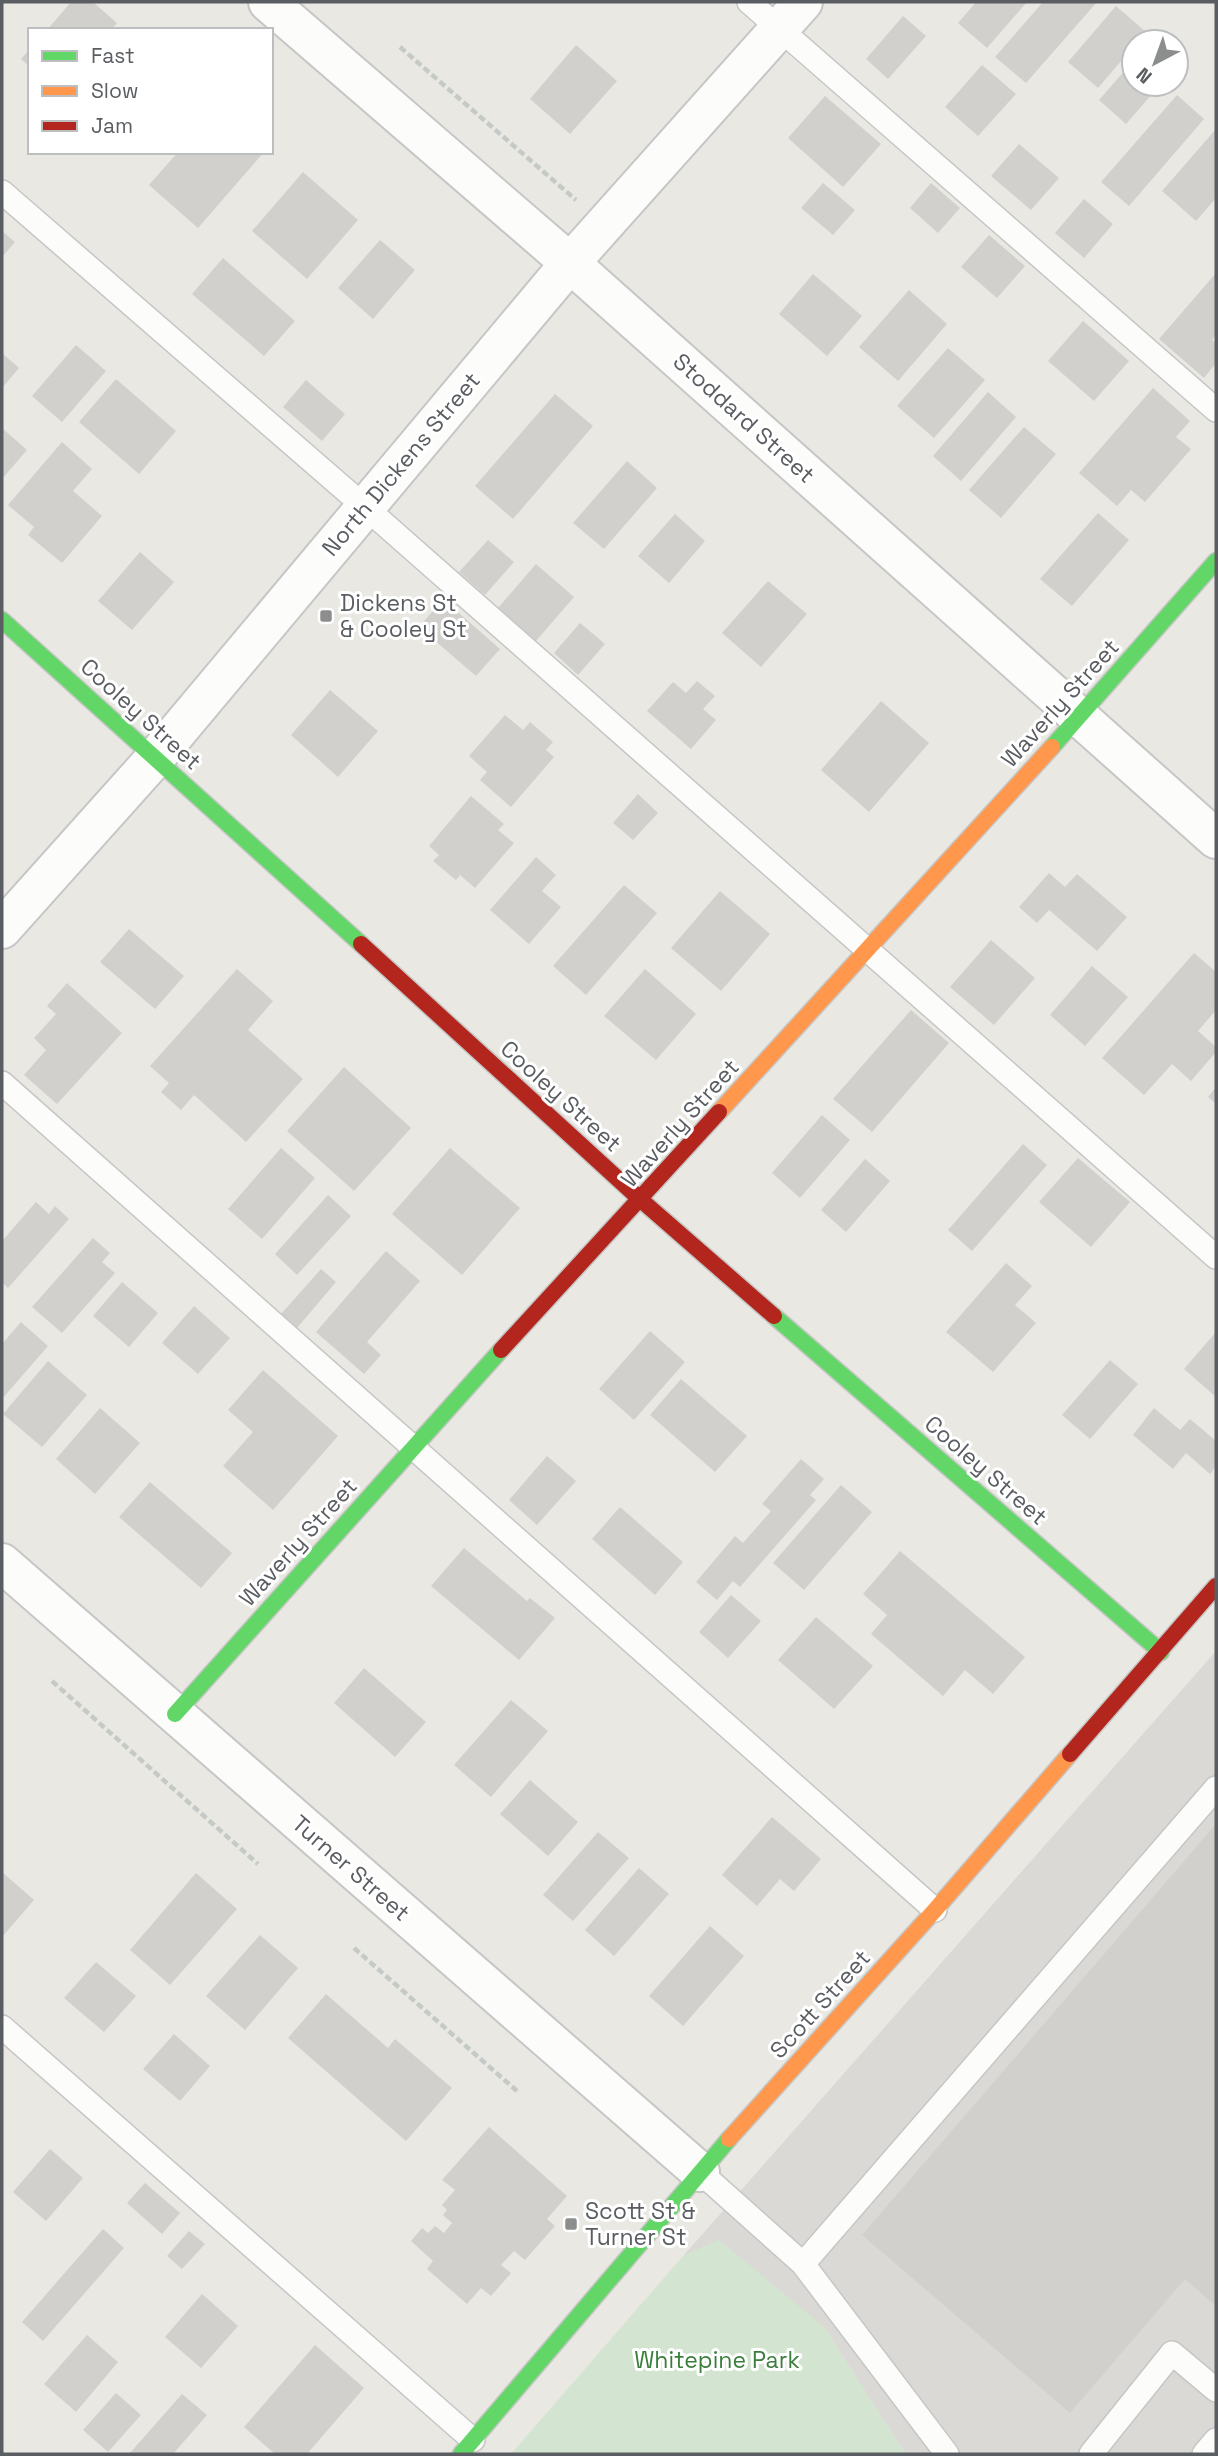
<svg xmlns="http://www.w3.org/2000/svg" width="1218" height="2456" viewBox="0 0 1218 2456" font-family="'Space Grotesk',sans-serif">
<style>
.industrial{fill:#dad9d5}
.green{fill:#d3e4d0}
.building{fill:#d1d0cd}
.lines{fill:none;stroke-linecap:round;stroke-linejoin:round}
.lane-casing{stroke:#c6c6c6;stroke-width:26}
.street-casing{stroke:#c6c6c6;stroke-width:42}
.fast-casing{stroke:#c6c6c5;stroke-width:19}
.slow-casing{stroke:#c6c6c5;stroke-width:19}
.jam-casing{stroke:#c6c6c5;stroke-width:19}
.path{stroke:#c5cac7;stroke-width:4.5;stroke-dasharray:7 3.5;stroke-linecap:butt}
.lane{stroke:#fcfcfb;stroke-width:23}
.street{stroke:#fcfcfb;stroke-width:38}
.fast{stroke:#63d668;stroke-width:16}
.slow{stroke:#ff974d;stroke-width:16}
.jam{stroke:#b3261e;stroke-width:16}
.poi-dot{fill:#8c8e8e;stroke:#fff;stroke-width:2.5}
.labels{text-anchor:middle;stroke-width:6;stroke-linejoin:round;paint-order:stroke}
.street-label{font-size:23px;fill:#5a5d61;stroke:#fff}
.poi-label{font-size:23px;fill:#5a5d61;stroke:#fff;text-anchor:start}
.park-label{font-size:23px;fill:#3b7e3c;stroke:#fff}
</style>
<rect width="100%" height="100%" fill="#e9e8e3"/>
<path class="industrial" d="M1216,1651V2454H906L823,2326L684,2255Z"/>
<path class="green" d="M719,2240L823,2326L906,2454H511L684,2255Z"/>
<path class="building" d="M71,2H93L117,23L111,30H47Z
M976,2H1027L987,48L958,23Z
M1043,2H1097L1026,83L995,57Z
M1116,6L1146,32L1137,42H1134V46L1098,88L1068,62Z
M903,16L926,36L888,79L866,59Z
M576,45L617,81L570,134L530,99Z
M30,49V67L21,59Z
M1134,60V84H1161L1126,124L1099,100Z
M982,65L1016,94L978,136L945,107Z
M1177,95L1204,119L1129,206L1101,182Z
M825,96L881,144L843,187L788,138Z
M1216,129V198L1196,221L1162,191Z
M1019,144L1059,178L1031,210L991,176Z
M178,152H264L198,228L149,185Z
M303,172L358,220L307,279L252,231Z
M823,183L855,210L833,235L801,208Z
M931,183L960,208L938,233L910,208Z
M1084,199L1113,224L1084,258L1055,233Z
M2,231L15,242L2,257Z
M989,235L1025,266L997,298L961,267Z
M380,240L415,270L373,319L338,288Z
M223,258L295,321L264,356L192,294Z
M1216,273V335L1212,340L1216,343V363L1204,378L1159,339Z
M813,274L862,316L827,356L779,314Z
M909,290L947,324L898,381L859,347Z
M1083,321L1129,361L1094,401L1048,361Z
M76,345L106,371L62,422L32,396Z
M948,348L985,380L934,438L897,406Z
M2,353L19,368L2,388Z
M116,379L176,431L139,474L79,422Z
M306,380L345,414L322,441L283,407Z
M1153,388L1190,421L1176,437L1191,449L1145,502L1131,490L1117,506L1079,473Z
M988,392L1016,417L961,481L933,456Z
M555,394L593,426L513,519L475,486Z
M1024,427L1056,454L1001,518L969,490Z
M2,428L27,450L2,479Z
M62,442L92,469L73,491L102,516L62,563L28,535L34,527L8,505Z
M627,461L657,488L604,549L573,523Z
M1098,513L1129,540L1072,606L1040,579Z
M675,514L705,541L669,583L638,556Z
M488,540L514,562L485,595L459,572Z
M140,552L174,582L132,630L98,601Z
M536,564L574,597L536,641L498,608Z
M768,581L807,614L761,667L722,633Z
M443,599L500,649L476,676L419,627Z
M580,623L605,644L578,675L554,653Z
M697,681L715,696L703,709L716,720L691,749L647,711L673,682L686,693Z
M330,690L378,731L338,777L291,735Z
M881,701L929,743L869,812L821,770Z
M505,715L523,730L530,722L553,742L546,750L554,757L511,807L480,780L487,772L469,756Z
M638,794L658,813L633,840L613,823Z
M471,796L504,824L498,830L514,843L475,888L460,875L456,880L433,861L439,855L429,846Z
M536,857L556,875L542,891L561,907L529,944L490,910Z
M1049,873L1065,887L1077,874L1127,917L1097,951L1049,910L1037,923L1019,907Z
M624,885L657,913L586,995L553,966Z
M720,891L770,934L721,991L671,948Z
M129,929L184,976L155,1009L100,962Z
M991,940L1035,978L994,1025L950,987Z
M1194,953L1216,972V1010L1198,1031L1216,1047V1052L1191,1081L1172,1064L1144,1095L1102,1058Z
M1092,966L1128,997L1085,1046L1050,1015Z
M237,969L273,1001L248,1030L303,1079L246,1142L194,1095L181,1110L161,1092L169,1083L150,1066Z
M645,969L696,1014L656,1060L604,1016Z
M67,983L122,1033L57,1104L24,1075L46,1050L34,1038L56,1014L47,1006Z
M911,1010L949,1043L872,1132L833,1099Z
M344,1067L411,1128L354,1191L287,1131Z
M1216,1087V1104L1208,1097Z
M822,1115L850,1140L800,1198L772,1173Z
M1023,1144L1047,1165L972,1251L948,1230Z
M281,1148L315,1178L262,1239L228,1209Z
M450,1148L520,1208L462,1275L392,1214Z
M1078,1158L1130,1202L1091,1247L1039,1202Z
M865,1159L890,1181L846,1232L821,1210Z
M328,1195L351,1216L297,1275L275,1254Z
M36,1202L49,1214L55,1206L69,1219L8,1288L2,1282V1241Z
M93,1238L110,1253L102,1262L115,1273L62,1333L32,1307Z
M386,1251L420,1281L367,1342L381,1355L364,1374L316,1332Z
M1006,1263L1032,1286L1015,1305L1036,1323L993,1372L946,1332Z
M321,1269L336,1282L297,1328L281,1314Z
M122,1282L158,1313L129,1347L93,1316Z
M194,1306L230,1338L198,1374L162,1343Z
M21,1322L48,1346L2,1399V1344Z
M650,1331L685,1362L634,1420L599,1389Z
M1216,1332V1397L1184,1369Z
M1110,1360L1138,1384L1090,1439L1062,1415Z
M48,1361L87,1395L42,1447L3,1414Z
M263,1370L338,1436L273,1510L223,1466L253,1432L228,1410Z
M681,1379L747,1436L715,1472L650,1415Z
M100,1408L140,1443L95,1494L56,1459Z
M1154,1408L1180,1430L1190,1419L1216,1441V1466L1210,1474L1186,1453L1173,1469L1133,1435Z
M547,1456L576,1481L537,1525L509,1500Z
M801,1459L824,1479L810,1495L816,1500L740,1587L733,1581L717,1600L696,1582L735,1536L743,1543L771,1511L762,1504Z
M150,1482L232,1553L201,1588L119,1517Z
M841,1485L872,1512L804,1590L773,1563Z
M620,1507L683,1562L655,1595L592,1539Z
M464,1548L527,1601L530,1598L555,1618L519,1660L431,1586Z
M900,1551L1025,1657L993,1694L965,1670L943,1696L871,1634L887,1615L863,1594Z
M731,1595L761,1621L728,1658L699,1632Z
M816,1617L873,1666L834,1709L778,1660Z
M364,1668L426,1722L395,1757L334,1703Z
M511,1700L548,1731L491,1797L454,1765Z
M530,1780L578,1822L548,1856L500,1814Z
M772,1817L821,1859L794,1891L780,1879L757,1906L722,1875Z
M1216,1824V2306L1185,2279L1070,2413L862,2235Z
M598,1832L629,1858L573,1921L543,1895Z
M639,1868L669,1894L614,1956L585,1930Z
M2,1872L34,1900L2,1937Z
M196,1873L237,1909L170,1985L130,1950Z
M710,1926L744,1956L683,2026L649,1996Z
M260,1935L298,1968L245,2030L206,1996Z
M96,1962L136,1996L104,2032L64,1998Z
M326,1994L388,2048L395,2039L452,2088L406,2141L288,2038Z
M174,2034L210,2066L180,2101L143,2069Z
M489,2127L567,2196L547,2219L555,2226L525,2260L514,2251L501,2265L511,2273L491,2296L481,2288L467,2304L427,2269L433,2261L411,2241L422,2228L428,2233L435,2226L444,2233L452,2223L443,2215L447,2210L442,2205L455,2190L442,2180Z
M50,2149L83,2178L46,2221L13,2192Z
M145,2183L180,2213L162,2234L127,2203Z
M103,2229L124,2248L43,2341L22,2322Z
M189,2231L205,2244L182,2269L167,2256Z
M202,2294L238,2326L201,2368L165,2337Z
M87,2335L118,2362L76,2412L44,2384Z
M315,2345L364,2388L307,2454H275L244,2427Z
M116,2393L141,2415L108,2452L83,2430Z
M182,2394L207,2415L173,2454H129Z"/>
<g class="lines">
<defs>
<path id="lane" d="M749,2L1216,410
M2,192L365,507L1216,1257
M2,1083L935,1910
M2,2027L473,2440
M700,2172L803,2264L947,2454
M803,2264L1216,1788
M1091,2454L1172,2353L1216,2390
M1204,2454L1216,2440"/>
<path id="street" d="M268,2L570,263L1216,839
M2,929L156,757L570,263L803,2
M2,1563L700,2172"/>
<path id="fast" d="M2,620L361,944
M1052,747L1216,561
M774,1316L1161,1652
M175,1714L501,1350
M461,2454L729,2139"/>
<path id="slow" d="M719,1112L1052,747
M729,2139L935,1910L1070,1754"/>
<path id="jam" d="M361,944L641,1200L774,1316
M501,1350L719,1112
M1070,1754L1216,1586"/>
</defs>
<use href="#lane" class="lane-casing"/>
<use href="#street" class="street-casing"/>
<use href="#fast" class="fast-casing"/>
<use href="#slow" class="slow-casing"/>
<use href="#jam" class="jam-casing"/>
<path class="path" d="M400,47L576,200
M52,1681L258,1864
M354,1948L517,2091"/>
<use href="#lane" class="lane"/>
<use href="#street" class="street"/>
<use href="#fast" class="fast"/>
<use href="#slow" class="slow"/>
<use href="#jam" class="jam"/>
</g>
<g class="poi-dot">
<rect x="319" y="609" width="14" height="14" rx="3.5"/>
<rect x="564" y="2217" width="14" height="14" rx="3.5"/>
</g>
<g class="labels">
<g class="street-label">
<text transform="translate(744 418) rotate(42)" y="8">Stoddard Street</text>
<text transform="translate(401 464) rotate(-50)" y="8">North Dickens Street</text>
<text transform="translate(1060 703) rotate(-48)" y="8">Waverly Street</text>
<text transform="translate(141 714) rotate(42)" y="8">Cooley Street</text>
<text transform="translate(561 1096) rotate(42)" y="8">Cooley Street</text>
<text transform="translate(680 1123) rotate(-48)" y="8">Waverly Street</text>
<text transform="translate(986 1470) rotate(41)" y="8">Cooley Street</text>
<text transform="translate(298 1542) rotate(-48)" y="8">Waverly Street</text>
<text transform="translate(351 1868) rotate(41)" y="8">Turner Street</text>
<text transform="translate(820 2004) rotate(-48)" y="8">Scott Street</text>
</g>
<g class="poi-label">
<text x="340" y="611">Dickens St<tspan x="340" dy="26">&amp; Cooley St</tspan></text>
<text x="585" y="2219">Scott St &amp;<tspan x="585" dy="26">Turner St</tspan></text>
</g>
<g class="park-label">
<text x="717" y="2368">Whitepine Park</text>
</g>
</g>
<rect width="1218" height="2456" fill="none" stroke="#5a5d61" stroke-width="7"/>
<rect x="28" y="28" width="245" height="126" fill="#ffffff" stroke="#bdbec0" stroke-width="2"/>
<rect x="42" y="51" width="35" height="10" fill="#63d668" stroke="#bdbec0" stroke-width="2"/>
<text x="91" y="63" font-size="21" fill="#5a5d61">Fast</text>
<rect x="42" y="86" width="35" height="10" fill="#ff974d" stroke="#bdbec0" stroke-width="2"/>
<text x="91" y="98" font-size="21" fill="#5a5d61">Slow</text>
<rect x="42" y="121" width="35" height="10" fill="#b3261e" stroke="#bdbec0" stroke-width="2"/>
<text x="91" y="133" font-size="21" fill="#5a5d61">Jam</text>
<g transform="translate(1155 63) rotate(221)"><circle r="33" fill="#ffffff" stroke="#bdbec0" stroke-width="2"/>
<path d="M0-5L12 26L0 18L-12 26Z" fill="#8c8e8e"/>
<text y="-10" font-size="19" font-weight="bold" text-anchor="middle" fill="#5a5d61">N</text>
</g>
</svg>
